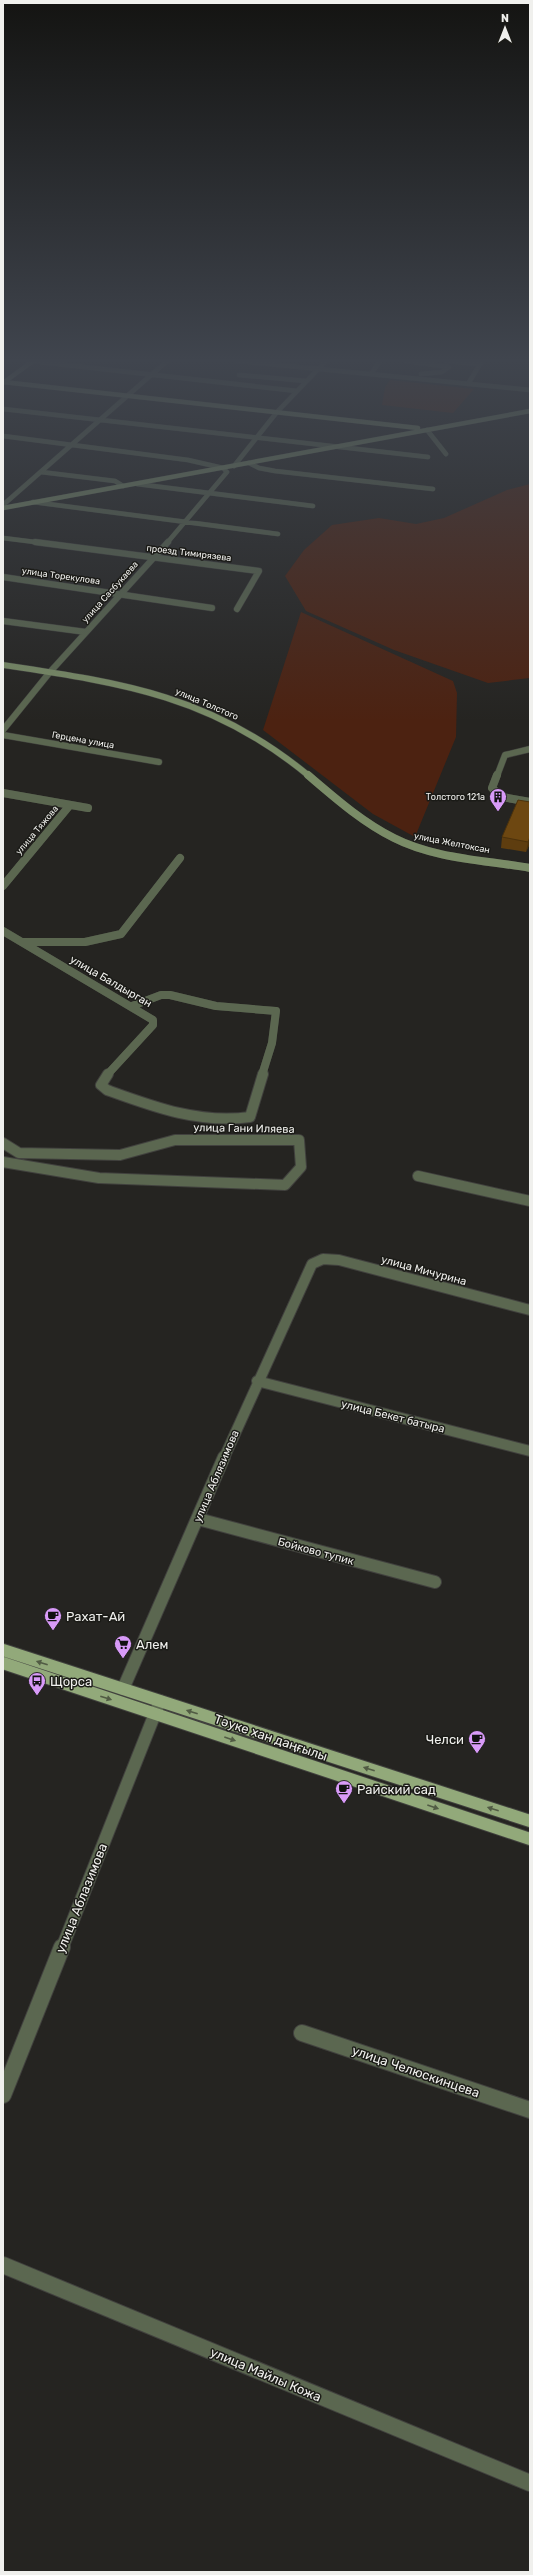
<svg xmlns="http://www.w3.org/2000/svg" width="533" height="2575" viewBox="0 0 533 2575" font-family="Rubik,sans-serif">
<style>
.green{fill:#4c2211}
.lines{fill:none;stroke-linecap:round;stroke-linejoin:round}
.street-far5-casing{stroke:#41413e;stroke-width:5}
.street-far4-casing{stroke:#41413e;stroke-width:7}
.street-far3-casing{stroke:#41413e;stroke-width:8}
.street-far2-casing{stroke:#41413e;stroke-width:12}
.street-far1-casing{stroke:#41413e;stroke-width:14}
.street-casing{stroke:#41413e;stroke-width:18}
.secondary-far2-casing{stroke:#41413e;stroke-width:5}
.secondary-far1-casing{stroke:#41413e;stroke-width:7}
.secondary-casing{stroke:#41413e;stroke-width:8}
.primary-casing{stroke:#41413e;stroke-width:14}
.street-far5{stroke:#5b6750;stroke-width:4.5}
.street-far4{stroke:#5b6750;stroke-width:6}
.street-far3{stroke:#5b6750;stroke-width:8}
.street-far2{stroke:#5b6750;stroke-width:10}
.street-far1{stroke:#5b6750;stroke-width:12}
.street{stroke:#5b6750;stroke-width:16}
.secondary-far2{stroke:#7a8c67;stroke-width:4.5}
.secondary-far1{stroke:#7a8c67;stroke-width:6}
.secondary{stroke:#7a8c67;stroke-width:8}
.primary{stroke:#92a97a;stroke-width:12}
.wall{fill:#5e3d0f}
.shaded-wall{fill:#4c320c}
.building{fill:#6d4711;stroke:#4c320c}
.oneway{fill:#515b44}
.labels{text-anchor:middle;stroke-width:3;stroke-linejoin:round;paint-order:stroke}
.far-street-label{font-size:9px;fill:#f0f0ed;stroke:#1b1b17}
.far-poi-label{font-size:9px;fill:#f0f0ed;stroke:#1b1b17;text-anchor:end}
.street-label{font-size:11px;fill:#f0f0ed;stroke:#1b1b17}
.near-poi-label{font-size:13px;fill:#f0f0ed;stroke:#1b1b17;text-anchor:start}
.near-street-label{font-size:13px;fill:#f0f0ed;stroke:#1b1b17}
</style>
<rect width="100%" height="100%" fill="#252421"/>
<path class="green" d="M390,380L474,389L453,413L382,405L385,387Z
M530,484V678L488,683L394,650L306,611L285,576L304,550L332,525L379,518L416,524L444,518L507,490Z
M301,612L453,681L457,693L456,737L415,837L373,814L263,730Z"/>
<g class="lines">
<defs>
<path id="street-far5" d="M31,361L297,391
M238,361L530,390
M406,361L449,367L442,372L421,374
M445,361L480,364
M371,374L380,361
M239,375L306,381
M468,384L482,361
M3,409L428,457
M427,430L446,454
M3,436L188,460L223,468L227,472L167,543
M249,463L259,468L275,471L433,489
M234,466L277,412L326,361
M41,472L115,481L123,486
M137,484L313,506
M33,502L278,534
M3,505L167,361
M3,538L43,543"/>
<path id="street-far4" d="M35,542L259,571L237,609
M3,577L212,608
M3,621L86,632
M3,730L50,672L168,542
M3,735L159,762
M497,776L505,755L530,749"/>
<path id="street-far3" d="M497,775L492,788L502,797L530,802
M3,793L88,808
M3,886L70,805
M3,931L153,1020V1025L107,1075
M22,942H85L121,934L180,858
M132,1006L161,995H170L216,1006L276,1011L272,1043L262,1075"/>
<path id="street-far2" d="M108,1074L101,1085L107,1090C154,1107 199,1124 250,1117L263,1074
M3,1143L19,1153L120,1155L175,1140H299L301,1167L285,1185L99,1178L3,1162
M418,1176L530,1201
M257,1381L530,1451
M224,1458L312,1264L323,1259L339,1260L530,1310"/>
<path id="street-far1" d="M198,1519L435,1582
M123,1689L224,1457
M62,1948L160,1701"/>
<path id="street" d="M302,2033L530,2110
M3,2095L62,1947
M3,2265L530,2483"/>
<path id="secondary-far2" d="M3,382L418,428
M3,383L33,361
M3,508L530,411"/>
<path id="secondary-far1" d="M3,665C123,683 213,696 309,776"/>
<path id="secondary" d="M308,775C335,798 362,822 394,838C435,859 486,860 530,868"/>
<path id="primary" d="M3,1650L530,1821
M3,1663L530,1839"/>
</defs>
<use href="#street-far5" class="street-far5-casing"/>
<use href="#street-far4" class="street-far4-casing"/>
<use href="#street-far3" class="street-far3-casing"/>
<use href="#street-far2" class="street-far2-casing"/>
<use href="#street-far1" class="street-far1-casing"/>
<use href="#street" class="street-casing"/>
<use href="#secondary-far2" class="secondary-far2-casing"/>
<use href="#secondary-far1" class="secondary-far1-casing"/>
<use href="#secondary" class="secondary-casing"/>
<use href="#primary" class="primary-casing"/>
<use href="#street-far5" class="street-far5"/>
<use href="#street-far4" class="street-far4"/>
<use href="#street-far3" class="street-far3"/>
<use href="#street-far2" class="street-far2"/>
<use href="#street-far1" class="street-far1"/>
<use href="#street" class="street"/>
<use href="#secondary-far2" class="secondary-far2"/>
<use href="#secondary-far1" class="secondary-far1"/>
<use href="#secondary" class="secondary"/>
<use href="#primary" class="primary"/>
</g>
<path class="wall" d="M530,802V843L526,852L501,848L502,837Z"/>
<path class="shaded-wall" d="M530,837V843L526,852L528,842Z"/>
<path class="building" d="M518,800L530,802V837L528,842L502,837Z"/>
<defs><path id="oneway-solid" d="M-6-.8H1V-3.2L6.5 0L1 3.2V.8H-6Z"/></defs>
<g class="oneway">
<use href="#oneway-solid" transform="translate(42 1663) rotate(-162)"/>
<use href="#oneway-solid" transform="translate(106 1698) rotate(18)"/>
<use href="#oneway-solid" transform="translate(192 1712) rotate(-162)"/>
<use href="#oneway-solid" transform="translate(230 1739) rotate(19)"/>
<use href="#oneway-solid" transform="translate(369 1769) rotate(-162)"/>
<use href="#oneway-solid" transform="translate(433 1807) rotate(19)"/>
<use href="#oneway-solid" transform="translate(493 1809) rotate(-162)"/>
</g>
<linearGradient id="sky" x2="0" y2="1"><stop stop-color="#141412"/><stop offset="0.5" stop-color="#40454e"/><stop offset="1" stop-color="#40454e" stop-opacity="0"/></linearGradient>
<rect width="533" height="721" fill="url(#sky)"/>
<defs>
<symbol id="building-pin" viewBox="-11 -11 22 30"><path d="M0 17L-7.5 6A9.5 9.5 0 1 1 7.5 6Z" fill="#d89af8" stroke="#1b1b17"/><path d="M-4-6H4V6H1V3H-1V6H-4ZM-2.5-4.3h1.7v1.8h-1.7ZM.8-4.3h1.7v1.8H.8ZM-2.5-1h1.7V.8h-1.7ZM.8-1h1.7V.8H.8Z" fill="#111"/></symbol>
<symbol id="cafe-pin" viewBox="-11 -11 22 30"><path d="M0 17L-7.5 6A9.5 9.5 0 1 1 7.5 6Z" fill="#d89af8" stroke="#1b1b17"/><path d="M-5.5-4.5H6V0H3Q3 3.5 0 3.5H-2.5Q-5.5 3.5-5.5 0ZM3-3.2v2h1.7v-2ZM-6 4.5H4V6H-6Z" fill="#111"/></symbol>
<symbol id="supermarket-pin" viewBox="-11 -11 22 30"><path d="M0 17L-7.5 6A9.5 9.5 0 1 1 7.5 6Z" fill="#d89af8" stroke="#1b1b17"/><path d="M-6-5.5h2.5l.6 2H6L4.5 2H-2.5L-4.4-4H-6ZM-1.5 3.2a1.3 1.3 0 1 0 .1 0ZM3 3.2a1.3 1.3 0 1 0 .1 0Z" fill="#111"/></symbol>
<symbol id="bus-pin" viewBox="-11 -11 22 30"><path d="M0 17L-7.5 6A9.5 9.5 0 1 1 7.5 6Z" fill="#d89af8" stroke="#1b1b17"/><path d="M-5-6H5V4H4V6H2V4H-2V6H-4V4H-5ZM-3.5-4V0h7V-4ZM-3.5 1.2v1.5H-2V1.2ZM2 1.2v1.5H3.5V1.2Z" fill="#111"/></symbol>
</defs>
<g fill-rule="evenodd">
<use href="#building-pin" x="488" y="787" width="20" height="27"/>
<use href="#cafe-pin" x="43" y="1606" width="20" height="27"/>
<use href="#supermarket-pin" x="113" y="1634" width="20" height="27"/>
<use href="#bus-pin" x="27" y="1671" width="20" height="27"/>
<use href="#cafe-pin" x="467" y="1729" width="20" height="27"/>
<use href="#cafe-pin" x="334" y="1779" width="20" height="27"/>
</g>
<g class="labels">
<g class="far-street-label">
<text transform="translate(189 553) rotate(7)" y="3">проезд Тимирязева</text>
<text transform="translate(61 576) rotate(8)" y="3">улица Торекулова</text>
<text transform="translate(110 592) rotate(-48)" y="3">улица Сасбукаева</text>
<text transform="translate(207 704) rotate(23)" y="3">улица Толстого</text>
<text transform="translate(83 740) rotate(10)" y="3">Герцена улица</text>
<text transform="translate(37 830) rotate(-50)" y="3">улица Тяжова</text>
<text transform="translate(452 843) rotate(11)" y="3">улица Желтоксан</text>
</g>
<g class="far-poi-label">
<text x="485" y="800">Толстого 121а</text>
</g>
<g class="street-label">
<text transform="translate(111 981) rotate(30)" y="4">улица Балдырган</text>
<text transform="translate(244 1128) rotate(1)" y="4">улица Гани Иляева</text>
<text transform="translate(424 1270) rotate(15)" y="4">улица Мичурина</text>
<text transform="translate(393 1416) rotate(14)" y="4">улица Бекет батыра</text>
<text transform="translate(216 1476) rotate(-67)" y="4">улица Аблязимова</text>
<text transform="translate(316 1551) rotate(15)" y="4">Бойково тупик</text>
</g>
<g class="near-poi-label">
<text x="66" y="1621">Рахат-Ай</text>
<text x="136" y="1649">Алем</text>
<text x="50" y="1686">Щорса</text>
<text x="464" y="1744" text-anchor="end">Челси</text>
<text x="357" y="1794">Райский сад</text>
</g>
<g class="near-street-label">
<text transform="translate(271 1737) rotate(19)" y="5">Тәуке хан даңғылы</text>
<text transform="translate(81 1898) rotate(-68)" y="5">улица Аблазимова</text>
<text transform="translate(416 2071) rotate(19)" y="5">улица Челюскинцева</text>
<text transform="translate(266 2374) rotate(23)" y="5">улица Майлы Кожа</text>
</g>
</g>
<rect width="533" height="2575" fill="none" stroke="#f0f0ed" stroke-width="8"/>
<g transform="translate(505 28)" stroke="#1b1b17" stroke-width="3" paint-order="stroke">
<path d="M0-3L7 15L0 10L-7 15Z" fill="#f0f0ed"/>
<text y="-6" font-size="11" font-weight="bold" text-anchor="middle" fill="#f0f0ed">N</text>
</g>
</svg>
